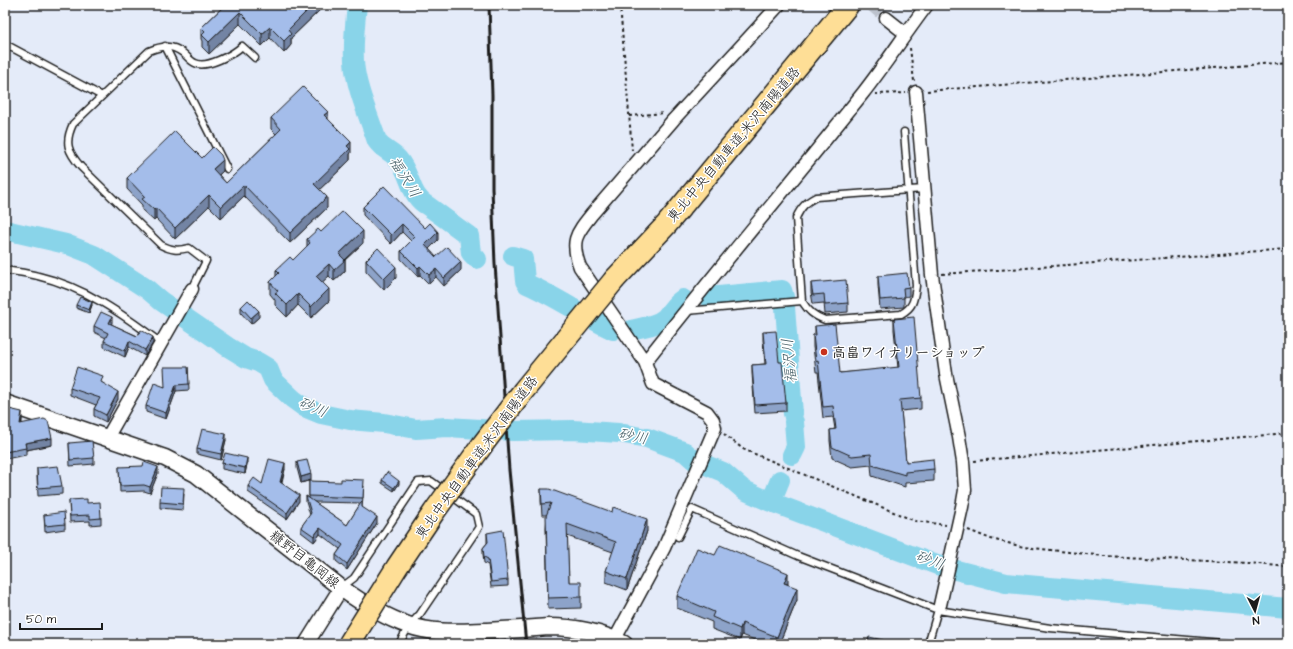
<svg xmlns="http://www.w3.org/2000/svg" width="1293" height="649" viewBox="0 0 1293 649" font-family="'Architects Daughter','Klee One',sans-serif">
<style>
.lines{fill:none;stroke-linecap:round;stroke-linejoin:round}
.river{stroke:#89d4e9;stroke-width:20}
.minor-tunnel{stroke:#bcc2cd;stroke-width:12;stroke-dasharray:12 6;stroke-linecap:butt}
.service-casing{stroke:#1c1c1c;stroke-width:9}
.minor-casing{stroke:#1c1c1c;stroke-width:15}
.tertiary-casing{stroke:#1c1c1c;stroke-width:17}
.secondary-casing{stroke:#1c1c1c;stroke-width:19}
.motorway-casing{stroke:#1c1c1c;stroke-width:24}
.path{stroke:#1c1c1c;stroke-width:2;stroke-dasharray:3 3;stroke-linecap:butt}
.service{stroke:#fff;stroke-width:6}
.minor{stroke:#fff;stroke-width:12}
.tertiary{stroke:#fff;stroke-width:14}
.secondary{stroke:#fff;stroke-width:16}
.motorway{stroke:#fede96;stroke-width:21}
.rail{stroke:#1c1c1c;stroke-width:3}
.motorway-bridge-casing{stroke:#1c1c1c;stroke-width:24;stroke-linecap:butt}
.motorway-bridge{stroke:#fede96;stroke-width:21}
.wall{fill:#8da3c9;stroke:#1c1c1c;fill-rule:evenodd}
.shaded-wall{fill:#7384a4;stroke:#1c1c1c}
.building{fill:#a4bdea;stroke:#1c1c1c}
.poi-dot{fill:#c8321e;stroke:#fff;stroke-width:1.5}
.labels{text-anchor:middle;stroke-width:3;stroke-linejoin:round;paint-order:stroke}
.street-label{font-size:14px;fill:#1c1c1c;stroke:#fff}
.poi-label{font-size:14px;font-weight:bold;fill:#1c1c1c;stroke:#fff;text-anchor:start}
.water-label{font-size:15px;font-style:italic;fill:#425c64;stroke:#fff}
</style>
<rect width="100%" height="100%" fill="#e4ebf9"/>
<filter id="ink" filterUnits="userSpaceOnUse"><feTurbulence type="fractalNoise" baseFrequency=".025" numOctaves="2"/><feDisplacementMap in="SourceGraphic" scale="8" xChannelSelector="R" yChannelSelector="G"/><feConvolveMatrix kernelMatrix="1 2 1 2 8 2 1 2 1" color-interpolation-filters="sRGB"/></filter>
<g filter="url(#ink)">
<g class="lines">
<path class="river" d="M357,5C355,23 353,42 354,61C355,85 369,117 377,141C382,149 392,152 398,159C412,175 409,196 428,206L469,236L471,253L477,259
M5,230L66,244L94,255L147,289L161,301L228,347L246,358L258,362L268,368L273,380L293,399L304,407L321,414L350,420L384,423L416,429L447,427L513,431L573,430L619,433L647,438L685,452L694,460L723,472L744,490L771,502L937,565L1006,583L1288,608
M513,256L523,259L525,281L527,284C557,297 583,316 613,330
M708,297L782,290L784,297
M785,307L793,414
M631,330C642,327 656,326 665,318C671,312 675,303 683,299
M792,455L796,447L794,422
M771,502L780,480"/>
<path class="minor-tunnel" d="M871,5L886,18"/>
<defs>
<path id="service" d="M5,44L102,96
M165,46L227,169
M904,132C908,183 912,234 916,286C914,299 914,307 901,314L825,320C814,316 808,311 802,301L796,218C801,207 806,202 816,197L909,190L925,189
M5,270C16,272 27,273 38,276C85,287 124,315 161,343
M192,289L206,261L189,248C177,251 171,250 161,245L81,167C68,152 64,143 73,124L149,51C161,46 172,44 183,53C187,56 190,61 195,63C206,69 234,54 242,46L255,58
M686,311L802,301
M678,537L692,509L798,556L938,610L1050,628L1234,644
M342,587L354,578L418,482L431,481L476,514L479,527L420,614L409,626L399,644
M445,644L449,633
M928,644L939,606"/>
<path id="minor" d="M886,18L905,33
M916,92L932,275L946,374L959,437L963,462L965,490L962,507L940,605
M645,362C716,271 791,183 863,93C885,65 905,34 927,5
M107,438L192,289
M615,639L664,548L715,428L713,420L707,412L653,384L645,362L580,267C570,241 576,234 592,214L674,119L779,5"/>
<path id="tertiary" d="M306,644L341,588"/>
<path id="secondary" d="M5,403L165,458L196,474L341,588C362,603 384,617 408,625C433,634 458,632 484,631C505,630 527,629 548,627C575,627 600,632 624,644"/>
<path id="motorway" d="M615,279L667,224L848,5"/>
</defs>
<use href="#service" class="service-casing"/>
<use href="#minor" class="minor-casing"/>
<use href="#tertiary" class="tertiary-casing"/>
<use href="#secondary" class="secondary-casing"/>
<use href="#motorway" class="motorway-casing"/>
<path class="path" d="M620,5L632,150
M910,48L914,81
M927,91L1288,62
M875,94L906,93
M629,116L664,113
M942,274L1288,249
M724,434L743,449L915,521L946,525
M974,461L1288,433
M968,530L991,539L1024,547L1104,556L1248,563L1288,567"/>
<use href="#service" class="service"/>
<use href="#minor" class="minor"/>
<use href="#tertiary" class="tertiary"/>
<use href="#secondary" class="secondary"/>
<use href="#motorway" class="motorway"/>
<path class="rail" d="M489,5L492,95V188L495,264L509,470L526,644"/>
<defs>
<path id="motorway-bridge" d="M349,644L397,567L434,512L483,444L524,390L615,279"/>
</defs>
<use href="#motorway-bridge" class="motorway-bridge-casing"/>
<use href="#motorway-bridge" class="motorway-bridge"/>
</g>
<path class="wall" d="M225,5L287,8L290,5H325L291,38V45L284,53L270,38L262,46L240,24L209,54L202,47V41L201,39V28Z
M271,118L328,119L351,153L350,154V160L319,190L327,208L290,243L244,196L221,218L209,206L175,239L156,219L154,221L142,210V205L127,189V178L202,158L223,171L219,175L226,183L276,134L271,129Z
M363,207L425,228L438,240L429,249L436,257L461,270L444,286L436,277L429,284L420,275L418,277L401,259V251L411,241L402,232L391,244L363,215Z
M321,232L363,243L345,260V271L334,281L329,276L322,282L329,301L311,318L298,305L287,317L275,305V300L270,294V282L276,276V270L293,260L307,246V239Z
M366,260L396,278L384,290L366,271Z
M878,276L909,287V296L904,297V307L880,309L878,285Z
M811,283L848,303V312L825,314L824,303L813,304L811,292Z
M76,305H92L89,313L76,308Z
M241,307L259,317L251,324L241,313Z
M894,319L921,398V409L901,411L906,462L934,469V481L905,483V487L872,476L871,465L852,467L832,458L830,441V430L835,429L833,417L823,418L818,372H816L813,347V335H815V326L840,373L898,368L894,330Z
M112,323L111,324L153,343L145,356L129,347L125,357L104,347V341L106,338L94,332V326Z
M763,332L779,362L786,403V411L755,413L752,373V365L765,364L763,340Z
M188,367L189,390L176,391L166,419L146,412V406L164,387Z
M103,383L118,399L106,422L94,416V409L96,405L70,395V388Z
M22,419V424L52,445L26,450V455L5,459V428Z
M226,440L221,460L197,454V449Z
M69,443L94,458V464L70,466Z
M297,462L311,480L301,483L297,468Z
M222,463L247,464L245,474L222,469Z
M119,467L158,473L150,493L144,491L120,492Z
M37,468L62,486V494L38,496L37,477Z
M285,469L282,483L299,501L287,519L248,492V486L262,484Z
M382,480L399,484L394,491L382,483Z
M309,481L364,486L362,507L377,523L347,570L336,561V555L340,549L320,534L314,542L301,532V527L310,515L306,502V496L309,498ZM314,502L361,503L347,525Z
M541,489L647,531L627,590L606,582V571L613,552L567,536L569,582L581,597V608L548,609L546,528L547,515H542L541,501Z
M184,494L183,510L160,508V502Z
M69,500L87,503L101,518V524L90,525V521L70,522Z
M44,515L65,524V529L45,532Z
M487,533L508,580V586L491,587L488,565L484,563L483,554V548L487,543Z
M788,585L797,600L779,644H765L742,635L740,640L712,629V622L677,608V596Z"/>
<path class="shaded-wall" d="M313,5H325L291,38V45L284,53V41L288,30Z
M240,12V24L209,54V42Z
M270,27V38L262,46V34Z
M328,112V123L324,115Z
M351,142V153L350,154V160L314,195V184Z
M223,160V171L213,180V169Z
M244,185V196L221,218V207Z
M209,195V206L175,239V228Z
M327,197V208L290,243V233Z
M156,208V219L154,221V210Z
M402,224V232L391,244V235Z
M363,231V243L345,260V271L334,281V270L339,254Z
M438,232V240L425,253V245Z
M461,262V270L444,286V278Z
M329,264V276L316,288V276Z
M420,266V275L418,277V268Z
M396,267V278L384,290V279Z
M436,269V277L429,284V275Z
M329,289V301L311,318V307Z
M298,294V305L287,317V305Z
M92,302V305L89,313V310Z
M259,311V317L251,324V318Z
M112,317V323L109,329V323Z
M153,337V343L145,356V350Z
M129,341V347L125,357V351Z
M176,385V391L166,419V413Z
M118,392V399L106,422V415Z
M22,412V419L20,431V424Z
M226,434V440L221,460V454Z
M52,438V445L26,450L25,443Z
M247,458V464L245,474V468Z
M285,463V469L280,487V482Z
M158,467V473L150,493V487Z
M311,474V480L301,483V477Z
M399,481V484L394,491V488Z
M299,495V501L287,519V513Z
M377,517V523L347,570V564Z
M647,519V531L627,590V579Z
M320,528V534L314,542V536Z
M788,573V584L784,583Z
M797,588V600L779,644H777V637Z
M742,623V635L740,640V629Z"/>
<path class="building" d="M225,5H285L287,8L290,5H313L288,30L291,34L284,41L270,27L262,34L240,12L209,42L202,35L205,32L201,28Z
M303,87L328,112L324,115L351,142L347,146L350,149L314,184L327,197L290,233L244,185L221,207L209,195L175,228L156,208L154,210L142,199L145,197L127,178L175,131L202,158L213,147L221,155L223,160L213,169L226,183L281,129L271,118Z
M384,186L425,228L430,223L438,232L425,245L436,257L447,247L461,262L444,278L436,269L429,275L420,266L418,268L401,251L415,237L402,224L391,235L363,207Z
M343,211L363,231L339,254L345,260L334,270L329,264L316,276L329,289L311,307L298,294L287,305L275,293L278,291L270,282L279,273L276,270L290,257L293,260L310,243L307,239L318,229L321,232Z
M378,248L396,267L384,279L366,260Z
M907,273L909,287L903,288L904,298L880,300L878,276Z
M846,280L848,303L825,305L824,294L813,295L811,283Z
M80,297L92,302L89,310L76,305Z
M248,300L259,311L251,318L241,307Z
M101,312L112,317L109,323L137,336L141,330L153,337L145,350L129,341L125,351L104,341L108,333L94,326Z
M914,317L921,398L900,400L906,462L933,459L934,469L905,472V475L872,465L871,454L852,456L832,447L830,430L836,429L833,406L823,407L818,360L816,361L813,335H816L815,326L835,324L840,373L899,367L894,319Z
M776,331L779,362H782L786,403L755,405L752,365L766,364L763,332Z
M77,367L103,376L101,382L118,392L106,415L94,409L100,398L70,388Z
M164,367H188L189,384L176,385L166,413L146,406L154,383L165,387Z
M9,409L22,412L20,424L44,419L48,421L52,438L25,443L26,448L5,452V428Z
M202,429L226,434L221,454L197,449Z
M92,441L94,458L70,460L69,443Z
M225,453L247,458L245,468L222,463Z
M269,459L285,463L280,482L299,495L287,513L248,486L254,478L262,484Z
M307,460L311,474L301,477L297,462Z
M144,462L158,467L150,487L144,485L120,486L119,467L143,466Z
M58,466L62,486L38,488L37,468Z
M387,472L399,481L394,488L382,480Z
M341,479L364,480L363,498L309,496V481L341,482Z
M161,487L184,488L183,504L160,502Z
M541,489H549L612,512L613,507L647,519L627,579L606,571L616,542L567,524L569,582H581V597L548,598L546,516L551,503L542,504Z
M306,496L347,525L362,501V507L377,517L347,564L336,555L343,545L320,528L314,536L301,527L311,513Z
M87,499V503L100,502L101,518L90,519V515L70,516L69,500Z
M64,512L65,524L45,526L44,515Z
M503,530L508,580L491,582L488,559L484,557L483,548L488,542L487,533Z
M720,545L788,573L784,583L797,588L777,637L742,623L740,629L712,617L714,612L677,596L697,548L715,555Z
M869,637L883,640V642L894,644H867Z"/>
</g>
<circle class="poi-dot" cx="824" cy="352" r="4"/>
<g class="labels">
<g class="street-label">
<text transform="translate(733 144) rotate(-50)" y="5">東北中央自動車道;米沢南陽道路</text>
<text transform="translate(476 457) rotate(-54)" y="5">東北中央自動車道;米沢南陽道路</text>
<text transform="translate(305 559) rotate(38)" y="5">糠野目亀岡線</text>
</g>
<g class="poi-label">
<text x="832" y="357">高畠ワイナリーショップ</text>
</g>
<g class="water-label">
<text transform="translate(405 177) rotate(58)" y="5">福沢川</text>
<text transform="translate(789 361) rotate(-95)" y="5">福沢川</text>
<text transform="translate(313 407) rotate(23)" y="5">砂川</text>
<text transform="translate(633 436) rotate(11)" y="5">砂川</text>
<text transform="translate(930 560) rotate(20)" y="5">砂川</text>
</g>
</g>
<rect width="1293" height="649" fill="none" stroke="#fff" stroke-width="20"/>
<rect x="10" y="10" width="1273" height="629" fill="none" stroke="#1c1c1c" stroke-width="1.5" filter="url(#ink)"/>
<g transform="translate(1255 611) rotate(174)" stroke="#ffffff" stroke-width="3" paint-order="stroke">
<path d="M0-3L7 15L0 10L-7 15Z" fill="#1c1c1c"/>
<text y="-6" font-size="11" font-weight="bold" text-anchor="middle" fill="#1c1c1c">N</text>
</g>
<path d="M20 623v6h82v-6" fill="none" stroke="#1c1c1c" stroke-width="2"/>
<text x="26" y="623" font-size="12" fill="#1c1c1c" stroke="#ffffff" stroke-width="3" paint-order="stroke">50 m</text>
</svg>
